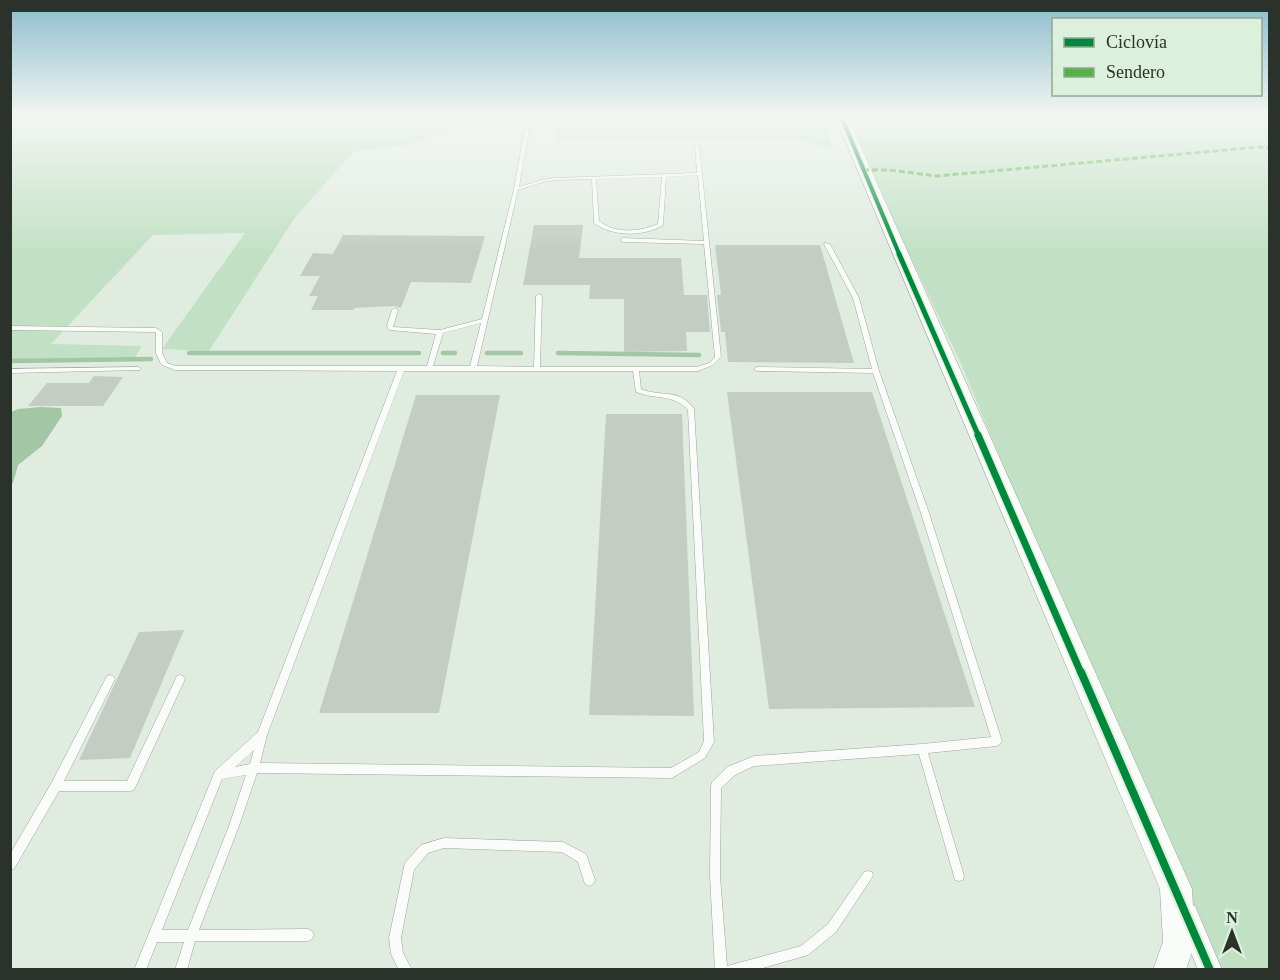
<svg xmlns="http://www.w3.org/2000/svg" width="1280" height="980" viewBox="0 0 1280 980" font-family="Georgia,serif">
<style>
.green{fill:#c2e1c4}
.water{fill:#a3c7a5}
.lines{fill:none;stroke-linecap:round;stroke-linejoin:round}
.stream{stroke:#a3c7a5;stroke-width:4.5}
.building{fill:#c4cdc4}
.lane-casing{stroke:#9ca49c;stroke-width:1}
.street-casing{stroke:#9ca49c;stroke-width:1}
.secondary-casing{stroke:#9ca49c;stroke-width:1}
.lane{fill:#fafcfa;fill-rule:evenodd}
.street{fill:#fafcfa;fill-rule:evenodd}
.secondary{fill:#fafcfa;fill-rule:evenodd}
.quiet{stroke:#56b246;stroke-width:3;stroke-dasharray:6 3;stroke-linecap:butt}
.cycleway-far3-casing{stroke:#dcf1dd;stroke-width:6}
.cycleway-far2-casing{stroke:#dcf1dd;stroke-width:8}
.cycleway-far1-casing{stroke:#dcf1dd;stroke-width:10}
.cycleway-casing{stroke:#dcf1dd;stroke-width:12}
.cycleway-far3{stroke:#00873e;stroke-width:4}
.cycleway-far2{stroke:#00873e;stroke-width:5}
.cycleway-far1{stroke:#00873e;stroke-width:7}
.cycleway{stroke:#00873e;stroke-width:8}
</style>
<rect width="100%" height="100%" fill="#e1ece1"/>
<path class="green" d="M10,116H823L833,149L799,139L557,140L555,119H520L443,130L412,144L353,152L294,219L209,351L162,349L245,233L153,235L51,344L142,346L134,359L11,361Z
M851,116H1269V969H1211L962,366L870,171Z"/>
<path class="water" d="M41,407L61,408L62,416L42,446L18,465L13,483L11,485V412L18,409Z"/>
<g class="lines">
<path class="stream" d="M189,353H419
M443,353H455
M487,353H521
M558,353L699,355
M10,361L151,359"/>
</g>
<path class="building" d="M534,225H583L579,258H681L684,295H707L710,332H686L687,351L624,352V299H589L590,285H523Z
M343,235L485,236L471,283L411,282L401,308L394,306L355,308L353,310H311L318,296H309L320,276H300L313,253L333,254Z
M715,245H820L854,363L728,362L725,332H721L717,295H721Z
M94,376L123,377L103,406H28L47,383H89Z
M727,392H872L975,707L769,709Z
M416,395H500L439,713H319Z
M606,414H682L694,716L589,715Z
M184,630L130,758L79,760L139,632Z"/>
<g class="lines">
<defs>
<path id="lane" d="M525,129L529,130L519,187L542,180L556,178L697,173L695,145L697,144L699,145L721,357L713,365L698,371H639L641,389C663,398 678,387 694,409L714,742L705,758L672,778L257,773L239,826L199,930L308,929L312,931L314,935L312,939L308,941H195L187,970H175L184,942H157L146,970H134L215,771L258,732L397,371L175,370L162,365L161,364L156,353V333L155,332L10,330V326L156,328L162,332V353L167,363L176,366H427L436,334L389,330L387,326L392,310L395,308L398,310L393,327L440,330L482,319L514,189ZM698,175L704,241L623,238L620,240L623,242L704,244L715,357L709,363L697,367H540L542,296L539,294L536,296L534,367L477,366L518,190L543,182L556,180L592,179L594,223C613,237 643,237 663,225L666,177ZM662,177L658,224C639,232 615,234 599,221L596,179ZM481,323L470,366H433L443,333ZM404,371H633L636,392C655,400 673,393 688,410L704,741L699,752L671,768L260,763L267,735ZM254,750L250,764L235,767ZM246,775L229,826L188,930H162L222,779Z
M825,243L830,244L859,298L879,371L929,513L1002,741L1000,744L997,746L928,753L964,876L963,880L959,881L955,880L954,876L919,754L754,766L735,775L721,788L720,876L727,966L801,946L828,924L864,872L868,871L872,872L873,876L836,932L808,955L756,970H715L710,876L711,786L712,782L727,767L754,756L922,744L991,737L921,513L873,373L757,371L754,369L757,367L872,369L853,298L824,244Z
M138,367L140,368L141,369L140,370L10,373V369Z
M110,675L113,676L115,679L64,781H127L177,676L180,675L183,676L185,679L134,790L130,791H59L14,869L10,870V854L52,782L107,676Z
M444,838L563,842L586,854L595,880L593,884L589,886L585,884L578,862L562,852L444,848L428,853L414,870L401,938L403,953L412,970H399L391,954L389,938L404,867L405,863L421,845Z"/>
<path id="street" d="M1187,903L1195,906L1222,970H1198L1176,914L1179,906Z"/>
<path id="secondary" d="M835,116H847L1192,889L1195,942L1186,970H1153L1163,942L1160,889Z"/>
</defs>
<use href="#lane" class="lane-casing"/>
<use href="#street" class="street-casing"/>
<use href="#secondary" class="secondary-casing"/>
<use href="#lane" class="lane"/>
<use href="#street" class="street"/>
<use href="#secondary" class="secondary"/>
<path class="quiet" d="M863,170H889L937,176L1259,147L1270,148"/>
<defs>
<path id="cycleway-far3" d="M841,116L900,256"/>
<path id="cycleway-far2" d="M899,254L979,437"/>
<path id="cycleway-far1" d="M978,435L1081,673"/>
<path id="cycleway" d="M1081,672L1210,970"/>
</defs>
<use href="#cycleway-far3" class="cycleway-far3-casing"/>
<use href="#cycleway-far2" class="cycleway-far2-casing"/>
<use href="#cycleway-far1" class="cycleway-far1-casing"/>
<use href="#cycleway" class="cycleway-casing"/>
<use href="#cycleway-far3" class="cycleway-far3"/>
<use href="#cycleway-far2" class="cycleway-far2"/>
<use href="#cycleway-far1" class="cycleway-far1"/>
<use href="#cycleway" class="cycleway"/>
</g>
<linearGradient id="sky" x2="0" y2="1"><stop stop-color="#8cbccd"/><stop offset="0.46" stop-color="#f2f6f2"/><stop offset="1" stop-color="#f2f6f2" stop-opacity="0"/></linearGradient>
<rect width="1280" height="253" fill="url(#sky)"/>
<rect width="1280" height="980" fill="none" stroke="#2a322b" stroke-width="24"/>
<rect x="1052" y="18" width="210" height="78" fill="#dcf1dd" stroke="#95a596" stroke-width="1.5"/>
<rect x="1064" y="38" width="30" height="9" fill="#00873e" stroke="#95a596" stroke-width="1.5"/>
<text x="1106" y="48" font-size="18" fill="#2a322b">Ciclovía</text>
<rect x="1064" y="68" width="30" height="9" fill="#56b246" stroke="#95a596" stroke-width="1.5"/>
<text x="1106" y="78" font-size="18" fill="#2a322b">Sendero</text>
<g transform="translate(1232 932)" stroke="#dcf1dd" stroke-width="4.5" paint-order="stroke">
<path d="M0-4.5L10 22L0 15L-10 22Z" fill="#2a322b"/>
<text y="-9" font-size="16" font-weight="bold" text-anchor="middle" fill="#2a322b">N</text>
</g>
</svg>
